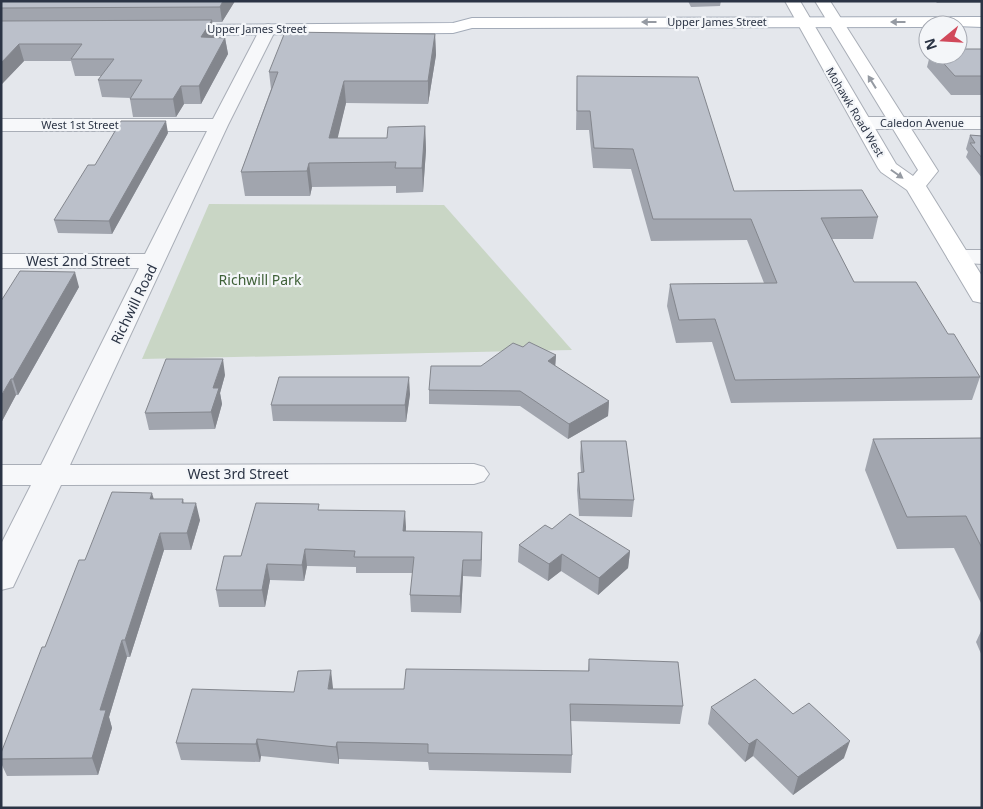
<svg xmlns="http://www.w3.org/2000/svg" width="983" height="809" viewBox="0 0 983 809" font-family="'Noto Sans',sans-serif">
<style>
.green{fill:#c9d6c5}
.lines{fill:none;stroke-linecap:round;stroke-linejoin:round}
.street-casing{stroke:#a9aeb7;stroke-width:2}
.secondary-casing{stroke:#a9aeb7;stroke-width:2}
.primary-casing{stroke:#a3abb8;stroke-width:2}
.street{fill:#f7f8fa;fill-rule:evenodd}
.secondary{fill:#fff;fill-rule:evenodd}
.primary{fill:#fff;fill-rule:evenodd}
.wall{fill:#a1a5ae}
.shaded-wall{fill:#83868d}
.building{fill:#bbc0ca;stroke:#83868d}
.oneway{fill:#959aa2}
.labels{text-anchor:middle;stroke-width:4.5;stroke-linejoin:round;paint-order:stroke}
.far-street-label{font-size:11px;fill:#2b3445;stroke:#f4f6f9}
.street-label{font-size:14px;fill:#2b3445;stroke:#f4f6f9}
.park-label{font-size:14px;fill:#3f6138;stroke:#f4f6f9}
</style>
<rect width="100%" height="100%" fill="#e4e7ec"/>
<path class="green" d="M209,204L444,205L572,350L142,359Z"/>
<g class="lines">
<defs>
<path id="street" d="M268,24L274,26L276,29L228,125L70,465L474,464L484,467L489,474L484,481L474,484L61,485L13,587L1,590V544L31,485H1V465H41L139,268H1V254H145L207,131H1V119H213L260,29L262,26Z
M862,117H982V129H862L855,127L853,123L855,119Z
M958,250H982V264L950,262L947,257L950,252Z"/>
<path id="secondary" d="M785,1H800L896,164L913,176L918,170L815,1H830L938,171L926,186L982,276V303L973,301L970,296L907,190L881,172L878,168Z"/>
<path id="primary" d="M982,17V27L928,25V27L472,28L453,33L176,35L170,33L168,30L170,27L176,25L453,23L472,18Z"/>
</defs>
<use href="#street" class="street-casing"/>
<use href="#secondary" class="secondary-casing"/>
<use href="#primary" class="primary-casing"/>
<use href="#street" class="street"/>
<use href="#secondary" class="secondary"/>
<use href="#primary" class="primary"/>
</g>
<path class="wall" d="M1,1H235L222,22H212L214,36L213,38H225L228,54L201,104H184L176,117H133L130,99L131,98L102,97L98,80L102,76H75L71,61H24L1,85Z
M688,1H721L720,6L691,7Z
M935,1H982V3H937Z
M435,34L436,55L428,104L346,103L337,138H387L425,126L426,150L423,192L396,193V186L312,187L310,196H245L241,172L271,89L269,72Z
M982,49V95H951L927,67L930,55H958Z
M577,76L734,191L878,217L873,239H832L854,282L948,334L980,377L972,400L731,403L712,342L676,343L667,306L670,284L764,283L747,240L651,241L631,169L593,168L589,130H576Z
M168,133L112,234L58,233L54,220Z
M970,135L982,136V178L966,157L968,152L966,149Z
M20,271L79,287L18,395H16L1,423Z
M523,347L556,355L555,366L609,401L608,416L568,439L520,406L429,404V390Z
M225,375L220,393L222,404L215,429L149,430L145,413Z
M410,394L406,422L273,421L271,405Z
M982,438V605L954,548L897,549L865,470L873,439Z
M581,441L634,500L632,517L579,516L577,490L578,473H581L580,458Z
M154,499H183L184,503L200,520L191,550H164L130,657H127L109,717L112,728L98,775L7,776L1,763V753L45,647Z
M320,510L406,527V531L482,532L481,577L463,576L461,613L411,612L410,595L413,573H356V567L307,566L304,581L270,580L265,607H219L216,590L241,556Z
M552,529L630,551L628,568L598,595L561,571L548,581L518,562L519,545Z
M982,629V656L976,642Z
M589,659L683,706L680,724L570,721L572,755L571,773L429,770L428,762L339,759V764L261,756L260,762L181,760L176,743L294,692L404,689L588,671Z
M711,707L793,714L844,758L793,795L753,756L745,762L708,724Z"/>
<path class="shaded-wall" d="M223,1H235L222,22L220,7Z
M212,20L214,36L203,54L201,37Z
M435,34L436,55L428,104V81Z
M225,38L228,54L201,104L199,86Z
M19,44L24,61L1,85V63Z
M344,81L346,103L332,162L329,138Z
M181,86L184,104L176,117L173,99Z
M166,121L168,133L112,234L109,221Z
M425,126L426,150L423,192L422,168Z
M309,163L312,187L310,196L307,171Z
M75,272L79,287L18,395L13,379Z
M556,355L555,369L548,361Z
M223,359L225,375L220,393L222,404L215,429L211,412L213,388Z
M409,377L410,394L406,422L405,405Z
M11,379L16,395L1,423V396Z
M609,401L608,416L568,439L569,424Z
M152,493L157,510L150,499Z
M196,503L200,520L191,550L187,533Z
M405,511L406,527L404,547L403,531Z
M482,532V549L481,577V560Z
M160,533L164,550L130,657L125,640Z
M305,549L307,566L304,581L302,565Z
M630,551L628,568L598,595L599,578Z
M562,554L561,571L548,581L549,564Z
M463,560V576L461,613L460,596Z
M267,564L270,580L265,607L262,590Z
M122,640L127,657L109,717L112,728L98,775L92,758L100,710Z
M331,670L333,688L331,706L328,689Z
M257,739L261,756L260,762L256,744Z
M757,739L753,756L745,762L749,744Z
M850,741L844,758L793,795L798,777Z
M337,742L339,759V764L336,747Z"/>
<path class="building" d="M1,1H223L220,7L1,8Z
M212,20L201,37L225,38L199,86H181L173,99H130L142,80H98L114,59H71L82,44H19L1,63V21Z
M285,32L435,34L428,81H344L329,138H387L388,127L425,126L422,168H395L396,162L309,163L307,171L241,172L278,72H269Z
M958,49H982V76H955L936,55H958Z
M577,76L698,77L734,191L862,190L878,217L821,218L854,282H916L948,334H954L980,377L735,380L715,319L679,320L670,284L777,283L751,219H653L633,149L594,148L590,111H577Z
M121,121H166L109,221L54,220L88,165H95Z
M970,135L982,136V158L970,143H975Z
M20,271L75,272L13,379H11L1,396V301Z
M529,342L556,355L548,361L609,401L569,424L520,391L429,390L431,366H481L513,343L523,347Z
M166,359H223L213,388H219L211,412L145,413Z
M279,377H409L405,405H271Z
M982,438V548L966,516L907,517L873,439Z
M581,441H626L634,500L580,499L578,473L584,472Z
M112,492L152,493L150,499H183L182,503H196L187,533H160L125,640H122L100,710H106L92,758L1,759V753L42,647H45L79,560H85Z
M256,503L319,504L318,510L405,511L403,531L482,532L481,560H463L460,596L410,595L414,557H354L355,551L305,549L302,565L267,564L262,590H216L224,556H241Z
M570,514L630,551L599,578L562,554L549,564L519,545L545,525L552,529Z
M589,659L678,662L683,706L570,704L572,755L428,753V744L337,742L336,747L257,739L256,744L176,743L192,689L294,692L298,671L331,670L328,689H404L406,669L589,671Z
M755,679L793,714L809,703L850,741L798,777L757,739L749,744L711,707Z"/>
<defs><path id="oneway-solid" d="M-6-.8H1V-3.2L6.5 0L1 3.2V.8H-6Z" transform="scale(1.25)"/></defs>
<g class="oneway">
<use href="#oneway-solid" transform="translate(649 22) rotate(180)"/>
<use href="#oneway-solid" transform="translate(898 22) rotate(180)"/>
<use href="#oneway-solid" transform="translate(872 82) rotate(-122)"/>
<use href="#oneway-solid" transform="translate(897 174) rotate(35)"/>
</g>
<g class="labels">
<g class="far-street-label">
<text x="717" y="26">Upper James Street</text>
<text x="257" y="33">Upper James Street</text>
<text transform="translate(855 112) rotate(59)" y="4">Mohawk Road West</text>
<text x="922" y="127">Caledon Avenue</text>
<text x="80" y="129">West 1st Street</text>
</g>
<g class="street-label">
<text x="78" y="266">West 2nd Street</text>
<text transform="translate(134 304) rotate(-64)" y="5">Richwill Road</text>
<text x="238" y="479">West 3rd Street</text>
</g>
<g class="park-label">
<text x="260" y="285">Richwill Park</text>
</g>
</g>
<rect width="983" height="809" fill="none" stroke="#2b3445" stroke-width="5"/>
<g transform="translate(943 40) rotate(252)"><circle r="24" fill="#f4f6f9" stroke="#a4a8b1"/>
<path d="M0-4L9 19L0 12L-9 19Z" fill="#d1495b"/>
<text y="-8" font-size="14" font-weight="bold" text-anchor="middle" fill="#2b3445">N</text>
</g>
</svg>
